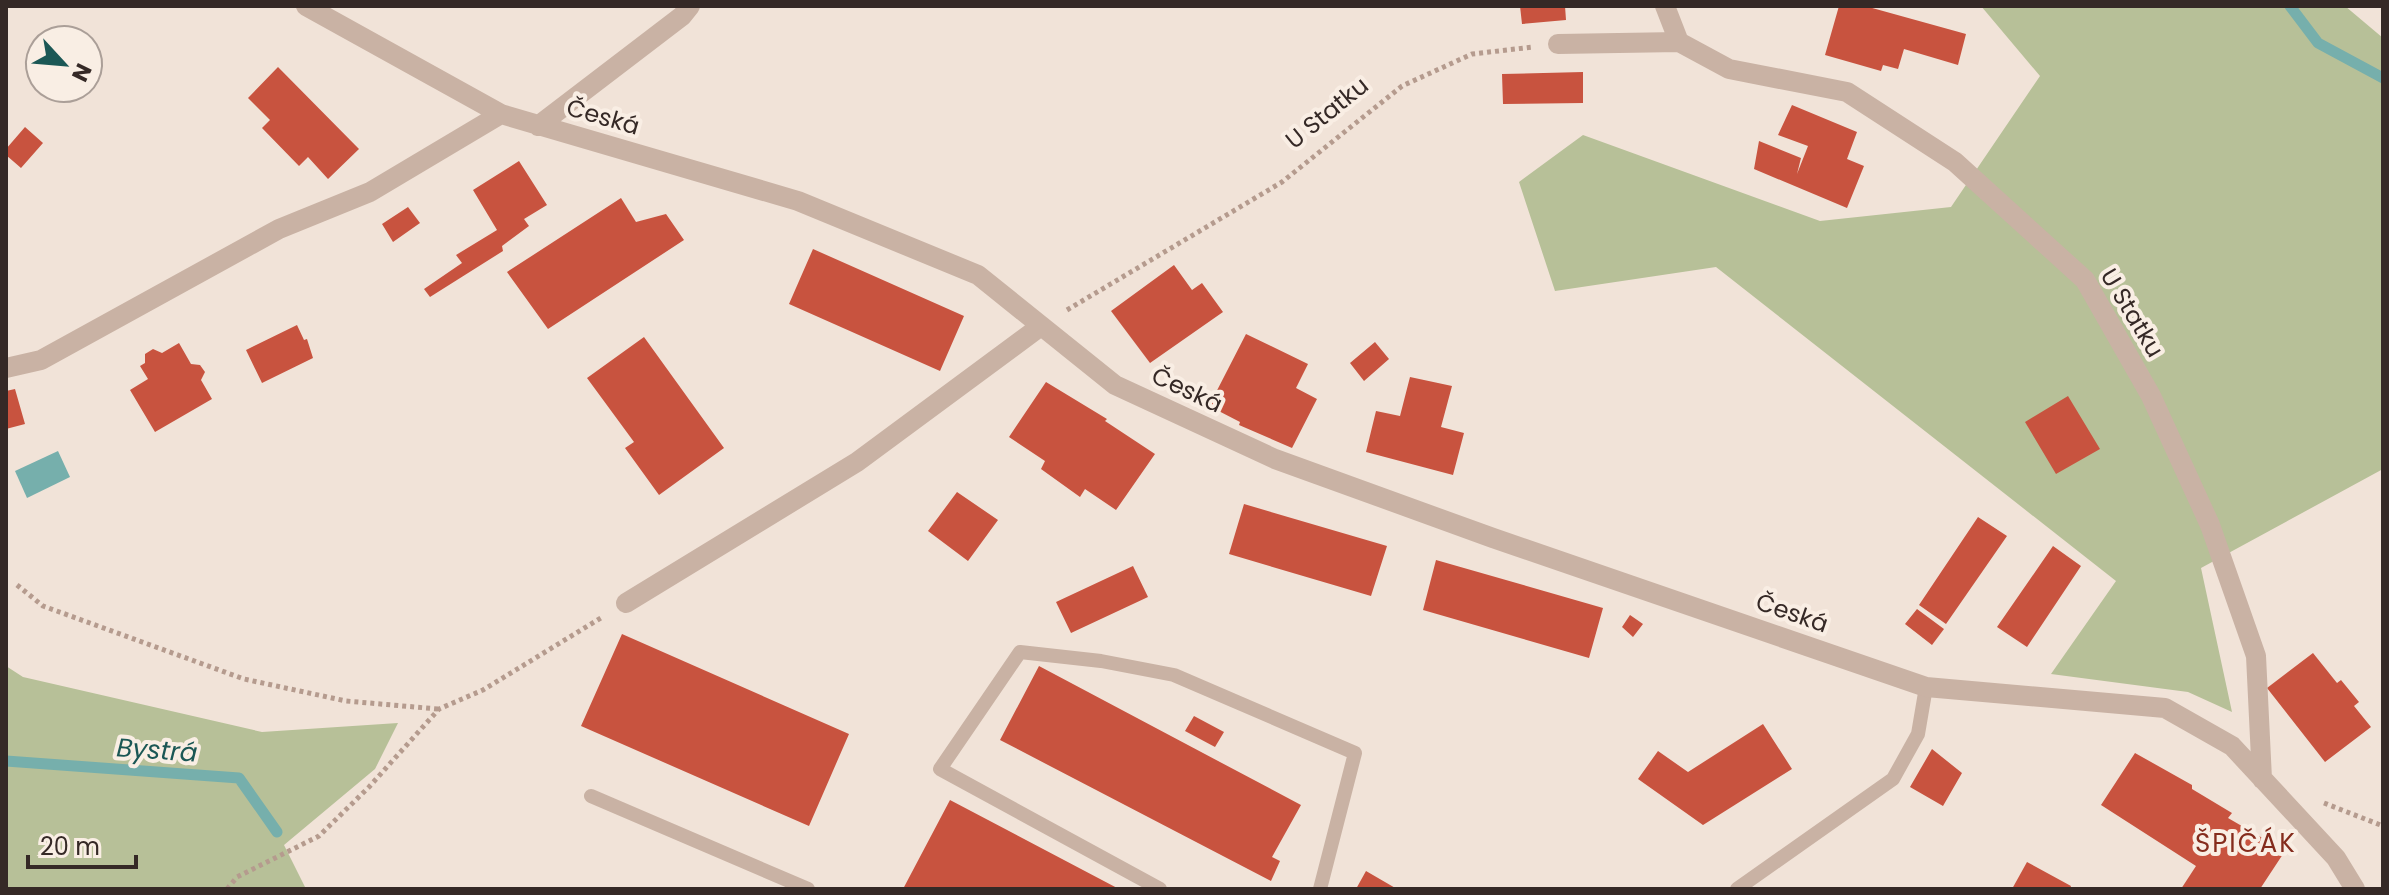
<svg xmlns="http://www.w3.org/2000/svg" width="2389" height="895" viewBox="0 0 2389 895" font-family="Poppins,sans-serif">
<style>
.green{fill:#b7c098}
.water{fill:#76afac}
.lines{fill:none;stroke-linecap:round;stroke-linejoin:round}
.stream{stroke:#76afac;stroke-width:11}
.building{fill:#c8533f}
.path{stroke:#b59b8e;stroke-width:5;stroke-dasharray:4 4;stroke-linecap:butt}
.lane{stroke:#c9b2a4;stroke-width:14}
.street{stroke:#c9b2a4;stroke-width:20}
.labels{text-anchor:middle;stroke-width:8;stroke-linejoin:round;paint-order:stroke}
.street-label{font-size:24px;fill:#352926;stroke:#f9eee4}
.water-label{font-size:26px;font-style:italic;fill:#1b5755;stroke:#f9eee4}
.neighbourhood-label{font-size:26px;letter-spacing:2px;fill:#852c1d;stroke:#f9eee4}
</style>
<rect width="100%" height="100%" fill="#f1e3d8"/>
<path class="green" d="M1981,6H2345L2383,38V469L2201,568L2232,712L2188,692L2051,674L2116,581L1716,267L1555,291L1519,182L1583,135L1820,221L1951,207L2040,76Z
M6,666L23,677L262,732L398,723L375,769L284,845L306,889H6Z"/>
<path class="water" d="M58,451L70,477L27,498L15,471Z"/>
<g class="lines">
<path class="stream" d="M2290,6L2318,43L2383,78
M6,761L239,778L277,832"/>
</g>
<path class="building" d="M1520,6H1565L1566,20L1522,24Z
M1839,6H1865L1966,34L1958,65L1904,49L1898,69L1883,65L1881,71L1825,55Z
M278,67L359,149L328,179L308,157L299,166L262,128L270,120L248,98Z
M1583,72V103L1503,104L1502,74Z
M1792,105L1857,132L1847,159L1864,166L1847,208L1754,169L1759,141L1801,158L1797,174L1808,146L1778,135Z
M25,127L43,143L21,168L6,155V149Z
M519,161L547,205L524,219L529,226L502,246L503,251L430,297L424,289L462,263L456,255L497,230L473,190Z
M621,198L636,222L666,214L684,240L548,329L507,272Z
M408,207L420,223L393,242L382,224Z
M813,249L964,316L940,371L789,304Z
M1174,265L1192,290L1202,283L1223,312L1150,363L1111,311Z
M297,325L304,340L307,339L313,358L262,383L246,350Z
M1246,334L1308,364L1296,388L1317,399L1292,448L1239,425L1240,422L1209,406Z
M644,337L724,448L659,495L625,448L634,442L587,378Z
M1375,342L1389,359L1364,381L1350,363Z
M179,343L191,364L200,365L205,372L201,380L212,399L155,432L130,390L148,379L140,366L145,363V354L153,349L162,353Z
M1410,377L1452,386L1441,427L1464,433L1453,475L1366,452L1376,411L1400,416Z
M1046,382L1107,419L1105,421L1155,454L1116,510L1085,489L1080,497L1041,469L1045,461L1009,437Z
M15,389L25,424L6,429V391Z
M2068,396L2100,449L2056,474L2025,422Z
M957,492L998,520L968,561L928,531Z
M1244,504L1387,546L1371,596L1229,554Z
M1978,517L2007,536L1946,624L1919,605Z
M2053,546L2081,566L2027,647L1997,627Z
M1436,560L1603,608L1589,658L1423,610Z
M1133,566L1148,597L1071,633L1056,602Z
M1917,609L1944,629L1932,645L1905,624Z
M1630,615L1643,624L1633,637L1622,627Z
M622,634L849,734L809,826L581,726Z
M2313,653L2337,683L2341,680L2359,702L2354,706L2371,727L2325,762L2267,688Z
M1039,666L1301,805L1272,857L1280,861L1271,881L1000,740Z
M1194,716L1224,732L1215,747L1185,731Z
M1763,724L1792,769L1703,825L1638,779L1658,751L1688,772Z
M1932,749L1962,773L1943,806L1910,787Z
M2135,753L2192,785V789L2232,813L2228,818L2285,851L2260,889H2181L2196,866L2101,805Z
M950,800L1119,889H903Z
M2027,862L2071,886L2070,889H2012Z
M1366,871L1397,889H1356Z"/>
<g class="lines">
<path class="path" d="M1067,310L1282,182L1402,86L1472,54L1533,47
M17,585L43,606L244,679L346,701L438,709
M2324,803L2383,826
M227,889L237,877L319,836L369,787L439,709L483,690L604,616"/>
<path class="lane" d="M591,796L808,889
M1160,889L940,769L1020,652L1101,661L1174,675L1355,753L1320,889
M1737,889L1893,779L1918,734L1926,687"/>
<path class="street" d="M306,6L501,114L798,201L978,275L1115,385L1275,459L1493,538L1926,687L2165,708L2232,746L2336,858L2355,889
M1665,6L1679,42
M1558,44L1679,42L1729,69L1847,92L1955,162L2085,280L2151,396L2210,525L2256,656L2262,779
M538,126L682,16L690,6
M6,368L41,360L279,229L370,192L501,114
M626,603L857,462L1041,326"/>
</g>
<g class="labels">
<g class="street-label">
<text transform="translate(1327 113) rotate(-39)" y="8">U Statku</text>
<text transform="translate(603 117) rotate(16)" y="8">Česká</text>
<text transform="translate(2132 313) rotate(59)" y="8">U Statku</text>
<text transform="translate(1187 390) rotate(25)" y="8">Česká</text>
<text transform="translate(1792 613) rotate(19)" y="8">Česká</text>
</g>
<g class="water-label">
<text transform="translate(157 750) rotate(4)" y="9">Bystrá</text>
</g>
<g class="neighbourhood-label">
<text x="2246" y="852">ŠPIČÁK</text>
</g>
</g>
<rect width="2389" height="895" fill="none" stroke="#352926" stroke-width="16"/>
<g transform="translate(64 64) rotate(116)"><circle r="38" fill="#f9eee4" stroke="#ab9f98" stroke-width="2"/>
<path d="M0-6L14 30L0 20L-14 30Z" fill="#1b5755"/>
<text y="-12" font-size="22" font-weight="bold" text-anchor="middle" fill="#352926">N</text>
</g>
<path d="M28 855v12h108v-12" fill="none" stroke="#352926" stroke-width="4"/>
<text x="40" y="855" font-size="24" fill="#352926" stroke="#f9eee4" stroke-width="6" paint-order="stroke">20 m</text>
</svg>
